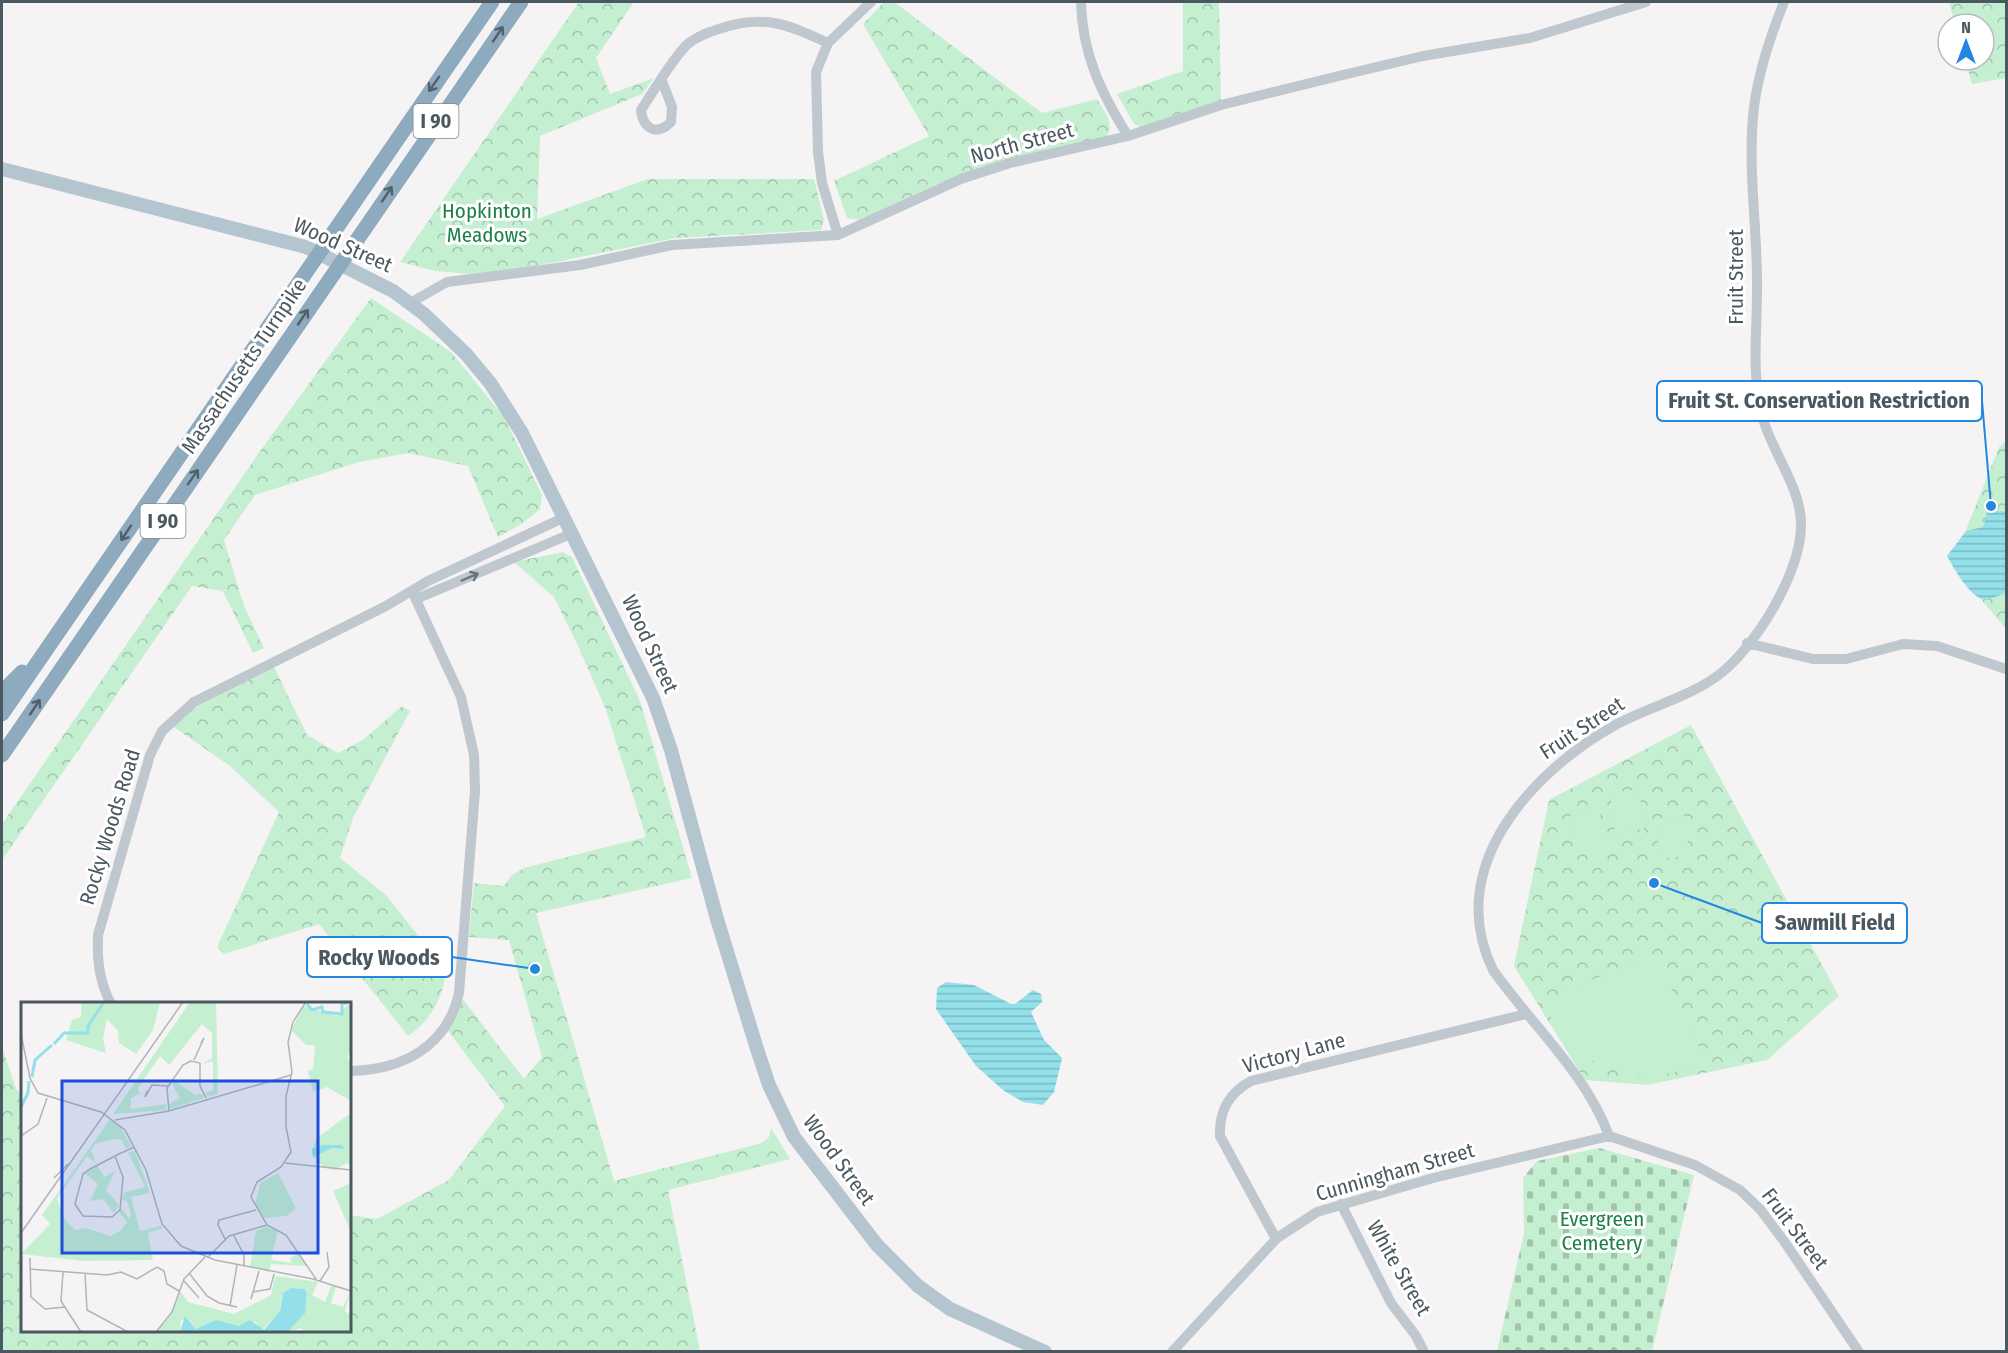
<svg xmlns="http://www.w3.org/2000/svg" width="2008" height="1353" viewBox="0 0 2008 1353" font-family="'Fira Sans Condensed',sans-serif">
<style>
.cemetery{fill:url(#cemetery-stones)}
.park{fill:url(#park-crowns)}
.garden{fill:#c5efd1}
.water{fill:url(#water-rules)}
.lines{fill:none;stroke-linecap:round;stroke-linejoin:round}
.minor{stroke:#bfc8ce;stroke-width:10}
.major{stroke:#b4c5d0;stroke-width:14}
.highway{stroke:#8daabf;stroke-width:15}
.oneway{stroke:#52606a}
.oneway2{stroke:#68747c}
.labels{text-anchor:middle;stroke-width:6;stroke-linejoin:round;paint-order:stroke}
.shield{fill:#fff;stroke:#818a90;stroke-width:1.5}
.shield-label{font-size:20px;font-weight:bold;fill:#4b5860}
.street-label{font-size:21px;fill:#4b5860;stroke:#fff}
.park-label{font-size:21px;fill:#1c8146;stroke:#fff}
.inset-river{fill:none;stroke:#94e0ea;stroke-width:3}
.inset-road{fill:none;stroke:#b1b5b8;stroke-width:1.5}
.view{fill:#1d4ed8;fill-opacity:0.15;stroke:#1d4ed8;stroke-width:3}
.inset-edge{fill:none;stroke:#4b5860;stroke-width:3}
.leader{fill:none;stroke:#2386df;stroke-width:2}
.callout-dot{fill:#2386df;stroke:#fff;stroke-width:2}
.callout{fill:#fff;stroke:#2386df;stroke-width:2}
.callout-label{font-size:22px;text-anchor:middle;font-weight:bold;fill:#4b5860}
</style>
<defs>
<pattern id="cemetery-stones" width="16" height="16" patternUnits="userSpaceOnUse" patternTransform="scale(1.5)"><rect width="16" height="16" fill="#c5efd1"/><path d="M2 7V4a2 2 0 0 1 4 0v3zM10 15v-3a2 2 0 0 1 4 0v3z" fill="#a2c4ad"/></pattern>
<pattern id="park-crowns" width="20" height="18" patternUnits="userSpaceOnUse" patternTransform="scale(1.5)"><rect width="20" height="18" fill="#c5efd1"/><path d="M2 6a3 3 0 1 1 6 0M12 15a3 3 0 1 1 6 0" fill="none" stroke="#a2c4ad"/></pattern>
<pattern id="water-rules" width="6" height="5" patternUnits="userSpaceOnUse" patternTransform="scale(1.5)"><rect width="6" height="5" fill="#94e0ea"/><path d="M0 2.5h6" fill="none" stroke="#7bb8c1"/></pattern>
</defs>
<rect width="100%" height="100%" fill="#f5f3f3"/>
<path class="cemetery" d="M1599,1148L1694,1175L1652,1351H1497L1524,1233L1523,1178L1537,1161Z"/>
<path class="park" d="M579,2H634L596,58L610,94L654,78L642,94L540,136L537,219L648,179H814L824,220L821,230L676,238L520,269L470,274L436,271L400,262Z
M884,2H894L1042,113L1097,99C1104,111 1116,125 1106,137L937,184L861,220L847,218L834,181L929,136L863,24Z
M1183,2H1219L1221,105L1141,127L1134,124L1117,94L1183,71Z
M1949,2H2006V78L1972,84L1965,60H1984V24H1955Z
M371,298L451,352L504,417L542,495L540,509L523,523L498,537L468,466L408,453L359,462L255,495L224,540L244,606L264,648L253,653L223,591L192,586L2,860V824L261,450Z
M2006,441V629L1952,565L1999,447Z
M563,552L572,557L640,701L692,878L536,913L614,1181L762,1143L769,1137L771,1128L790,1159L668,1190L700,1351H2V1047L16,1089L22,1095V1330H350V1215L377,1219L449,1180L505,1106L446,1028L462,998L524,1079L542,1057L509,940L469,937L474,883L504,886L512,875L524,868L646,837L606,710L579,648L554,597L514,562Z
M273,665L307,735L338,753L363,740L402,706L410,711L353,818L340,858L386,895L446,971C443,998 431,1020 408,1036L319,924L224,954L217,947L279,812L230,766L171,725L178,717Z
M1691,725L1839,996L1767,1060L1647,1085L1585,1080L1514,966L1549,800Z"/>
<path class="garden" d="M1639,789L1644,829L1615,833L1610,793Z
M1599,807L1605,847L1575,851L1570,811Z
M1684,815L1690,855L1660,859L1655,819Z
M1649,955L1657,958L1704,1058C1694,1062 1684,1069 1674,1072C1632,1083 1583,1066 1558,1030C1552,1022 1548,1010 1544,1001Z"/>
<path class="water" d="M2002,511L2006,512V593C1999,595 1990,600 1983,599C1970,597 1953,567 1947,556L1966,531L1983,527L1987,512Z
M946,982L974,985L1011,1004H1015L1033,990L1041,994L1042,1002L1031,1012L1044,1040L1062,1058L1054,1092L1043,1105L1023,1102L1003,1090L976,1066L936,1009L937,988Z"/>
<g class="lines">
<path class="minor" d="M1081,2C1082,53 1101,93 1128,136
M1784,2C1770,37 1756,79 1753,117C1748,175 1758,234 1757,291C1757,334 1751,377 1763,419C1773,454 1802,489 1801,526C1801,573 1754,650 1716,677C1686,698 1649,707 1617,724C1532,771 1443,867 1493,970C1531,1024 1586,1073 1609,1136L1695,1165L1740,1190L1760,1209L1786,1244L1859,1352
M662,81L672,107L671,122C656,137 643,128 641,110C651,95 676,53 689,43C699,35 710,32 722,28C765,14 789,25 828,43
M838,235L822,183L818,152L816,72L828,43L871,2
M410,303L447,282L580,265L672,245L838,235L961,179L1010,163L1128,136L1221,105L1347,74L1423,56L1530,38L1646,2
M416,599L573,533
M1747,643L1813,659H1846L1903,644L1937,646L2006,669
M111,1004C99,981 97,960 98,935L150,755L162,731L194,702L386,606L428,581L565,517
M350,1071C402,1070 447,1047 459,993L475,791L474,755L461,697L412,591
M1341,1204L1391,1303L1416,1336L1424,1352
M1276,1239L1220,1136C1219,1110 1229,1093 1251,1081L1526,1014
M1172,1352L1277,1238L1317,1212L1433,1178L1609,1136"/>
<path class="major" d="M2,169L306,247L393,291L424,314L466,354L491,384L522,433L653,698L671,750L717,919L757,1049L769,1085L794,1137L877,1245L918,1286L950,1309L1045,1352"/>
<path class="highway" d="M2,692L22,672
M2,714L492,2
M2,755L521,2"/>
</g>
<defs><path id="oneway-shaft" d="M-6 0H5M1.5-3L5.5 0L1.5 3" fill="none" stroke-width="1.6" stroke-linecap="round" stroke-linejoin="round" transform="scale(1.5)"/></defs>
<g class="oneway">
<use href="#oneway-shaft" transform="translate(498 34) rotate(-56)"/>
<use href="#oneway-shaft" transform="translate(434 84) rotate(125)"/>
<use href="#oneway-shaft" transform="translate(387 194) rotate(-56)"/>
<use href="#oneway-shaft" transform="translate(303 317) rotate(-56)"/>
<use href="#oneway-shaft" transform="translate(193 477) rotate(-55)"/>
<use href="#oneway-shaft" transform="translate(126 533) rotate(124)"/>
<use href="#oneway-shaft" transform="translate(35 707) rotate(-56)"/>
</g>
<use class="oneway2" href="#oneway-shaft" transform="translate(470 577) rotate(-23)"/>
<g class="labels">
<g class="shield">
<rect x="413.5" y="104" width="45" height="34" rx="4.5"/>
<rect x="140.5" y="504" width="45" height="34" rx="4.5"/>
</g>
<g class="shield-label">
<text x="436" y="128">I 90</text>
<text x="163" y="528">I 90</text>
</g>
<g class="street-label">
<text transform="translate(1022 143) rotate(-15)" y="7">North Street</text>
<text transform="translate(343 245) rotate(24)" y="7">Wood Street</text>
<text transform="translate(1736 277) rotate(-90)" y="7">Fruit Street</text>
<text transform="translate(244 366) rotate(-56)" y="7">Massachusetts Turnpike</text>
<text transform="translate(650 644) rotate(65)" y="7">Wood Street</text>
<text transform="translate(1582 728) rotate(-33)" y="7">Fruit Street</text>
<text transform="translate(110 827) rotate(-73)" y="7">Rocky Woods Road</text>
<text transform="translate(1294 1053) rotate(-15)" y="7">Victory Lane</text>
<text transform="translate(839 1160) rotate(54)" y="7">Wood Street</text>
<text transform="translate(1395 1172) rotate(-16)" y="7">Cunningham Street</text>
<text transform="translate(1795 1229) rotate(53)" y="7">Fruit Street</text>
<text transform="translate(1399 1268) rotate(60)" y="7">White Street</text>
</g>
<g class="park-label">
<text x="487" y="218">Hopkinton<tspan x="487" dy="24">Meadows</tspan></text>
<text x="1602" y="1226">Evergreen<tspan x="1602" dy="24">Cemetery</tspan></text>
</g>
</g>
<g transform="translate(21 1002)">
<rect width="330" height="330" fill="#f5f3f3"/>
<path d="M245,225L257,228L250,258L271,261L269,256L277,252L286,264L250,262L248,270L229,265L235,229Z" fill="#c5efd1"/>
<path d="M60,0H139L132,28L115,52L98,41L97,29L86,17L82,36L85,51L45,38L51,18L60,15ZM169,0H195L197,92L187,95L184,91L192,88V59L181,62L191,56V31L181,22L148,63L139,54L117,86L119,91L125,89L110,96V107L145,102L146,108L92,112ZM330,0V47L326,56L330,60V99L306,85L292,90L287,69L292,67L294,43H285L270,28L283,4L316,14ZM154,79L174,93L181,92L183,96L150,107L148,102L159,96L151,82ZM327,113H330V164L326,161L314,168L302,165L290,151L296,136ZM89,117L99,124L110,144L105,147L101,138L93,137L74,142L70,148L75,161L66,154L36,197L44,218L54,228L65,226L89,234L99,229L106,220L98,210L100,206L108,216L110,213L106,199L101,198L102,191L124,185L107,150L114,149L129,191L110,195L119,229L139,224L142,226L127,231L132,258L62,259L0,252L29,222L21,213ZM76,164L84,175L94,169L85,188L98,203L93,211L82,197L69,199L77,182L63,171ZM257,171L275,206L266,214L243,216L234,202L239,181ZM330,181V230L312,189ZM254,274L297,280L291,293L304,300L310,284L315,285L310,301L322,305L329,290L324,308L326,312L330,308V330H281V326L266,330L284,306L286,292L284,287L270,286L261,293L258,311L240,329L235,320H226L218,324L192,320L175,327L166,315L160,319L159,330H135L149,313L159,289L167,300L213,312L250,293Z" fill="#c5efd1"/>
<path d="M252,201L258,214L246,215L240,210L238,206Z" fill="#c5efd1"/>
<path d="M301,143H321L324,147L311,146L292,155L291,147ZM270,286L284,287L286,292L284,311L266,330H159L164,314L175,327L195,318L218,324L229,318L243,328L259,309L262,291Z" fill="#94e0ea"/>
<path class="inset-river" d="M286,2L291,8L301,5L302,10L321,12V2L328,0M33,42L43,31H67V24L83,0M11,75L14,58L31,43M0,105L7,91L8,79"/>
<path class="inset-road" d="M285,0L272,20L267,40L271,70L265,94V125L270,150L260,165L236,180L230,195L246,223L265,233L295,277M0,32L9,76L17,91L80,110L104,128L125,168L141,222L160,244L194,258L292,277L330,289M173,58L183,36L180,41M126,89L124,95L131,83L147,84M148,109L146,86L162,63L170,59L179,61V84L185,96M94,118L148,109L270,73M0,134L17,122L26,96M94,154L102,175L99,208L91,215L62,214L54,202L62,172L69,167L96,153L113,145M264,161L330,168M33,176L47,162M0,231L162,0M212,232L223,253V264M204,237L197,223L198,218L235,208M187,255L208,234L246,223M9,256L10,295L24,307L44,305M8,267L86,273L100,270L116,277L136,265L143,269L146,282L158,289M42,270L40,299L60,330M64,271L66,308L107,330M168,271L186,294L198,301L216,305M163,279L178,296M299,279L308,265L306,250M232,290L249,287L253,272M230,297L238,269M209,304L216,263M135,330L151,310L163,277L184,255"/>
<path class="view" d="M41,79H297V251H41Z"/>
<rect width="330" height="330" class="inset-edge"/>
</g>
<path class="leader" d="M1991 506L1982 401M1654 883L1762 923M535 969L452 957"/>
<g class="callout-dot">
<circle cx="1991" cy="506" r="6"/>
<circle cx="1654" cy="883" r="6"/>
<circle cx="535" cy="969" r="6"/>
</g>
<g class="callout">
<rect x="1657" y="381" width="325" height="40" rx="6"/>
<rect x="1762" y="903" width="145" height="40" rx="6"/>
<rect x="307" y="937" width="145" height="40" rx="6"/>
</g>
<g class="callout-label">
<text x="1819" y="408">Fruit St. Conservation Restriction</text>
<text x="1835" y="930">Sawmill Field</text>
<text x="379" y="965">Rocky Woods</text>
</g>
<rect width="2008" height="1353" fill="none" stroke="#4b5860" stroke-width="6"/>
<g transform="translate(1966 42)"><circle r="28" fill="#ffffff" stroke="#b7bcbf" stroke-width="1.5"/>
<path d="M0-4.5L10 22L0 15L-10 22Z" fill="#2386df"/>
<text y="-9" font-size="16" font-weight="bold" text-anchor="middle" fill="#4b5860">N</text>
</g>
</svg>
